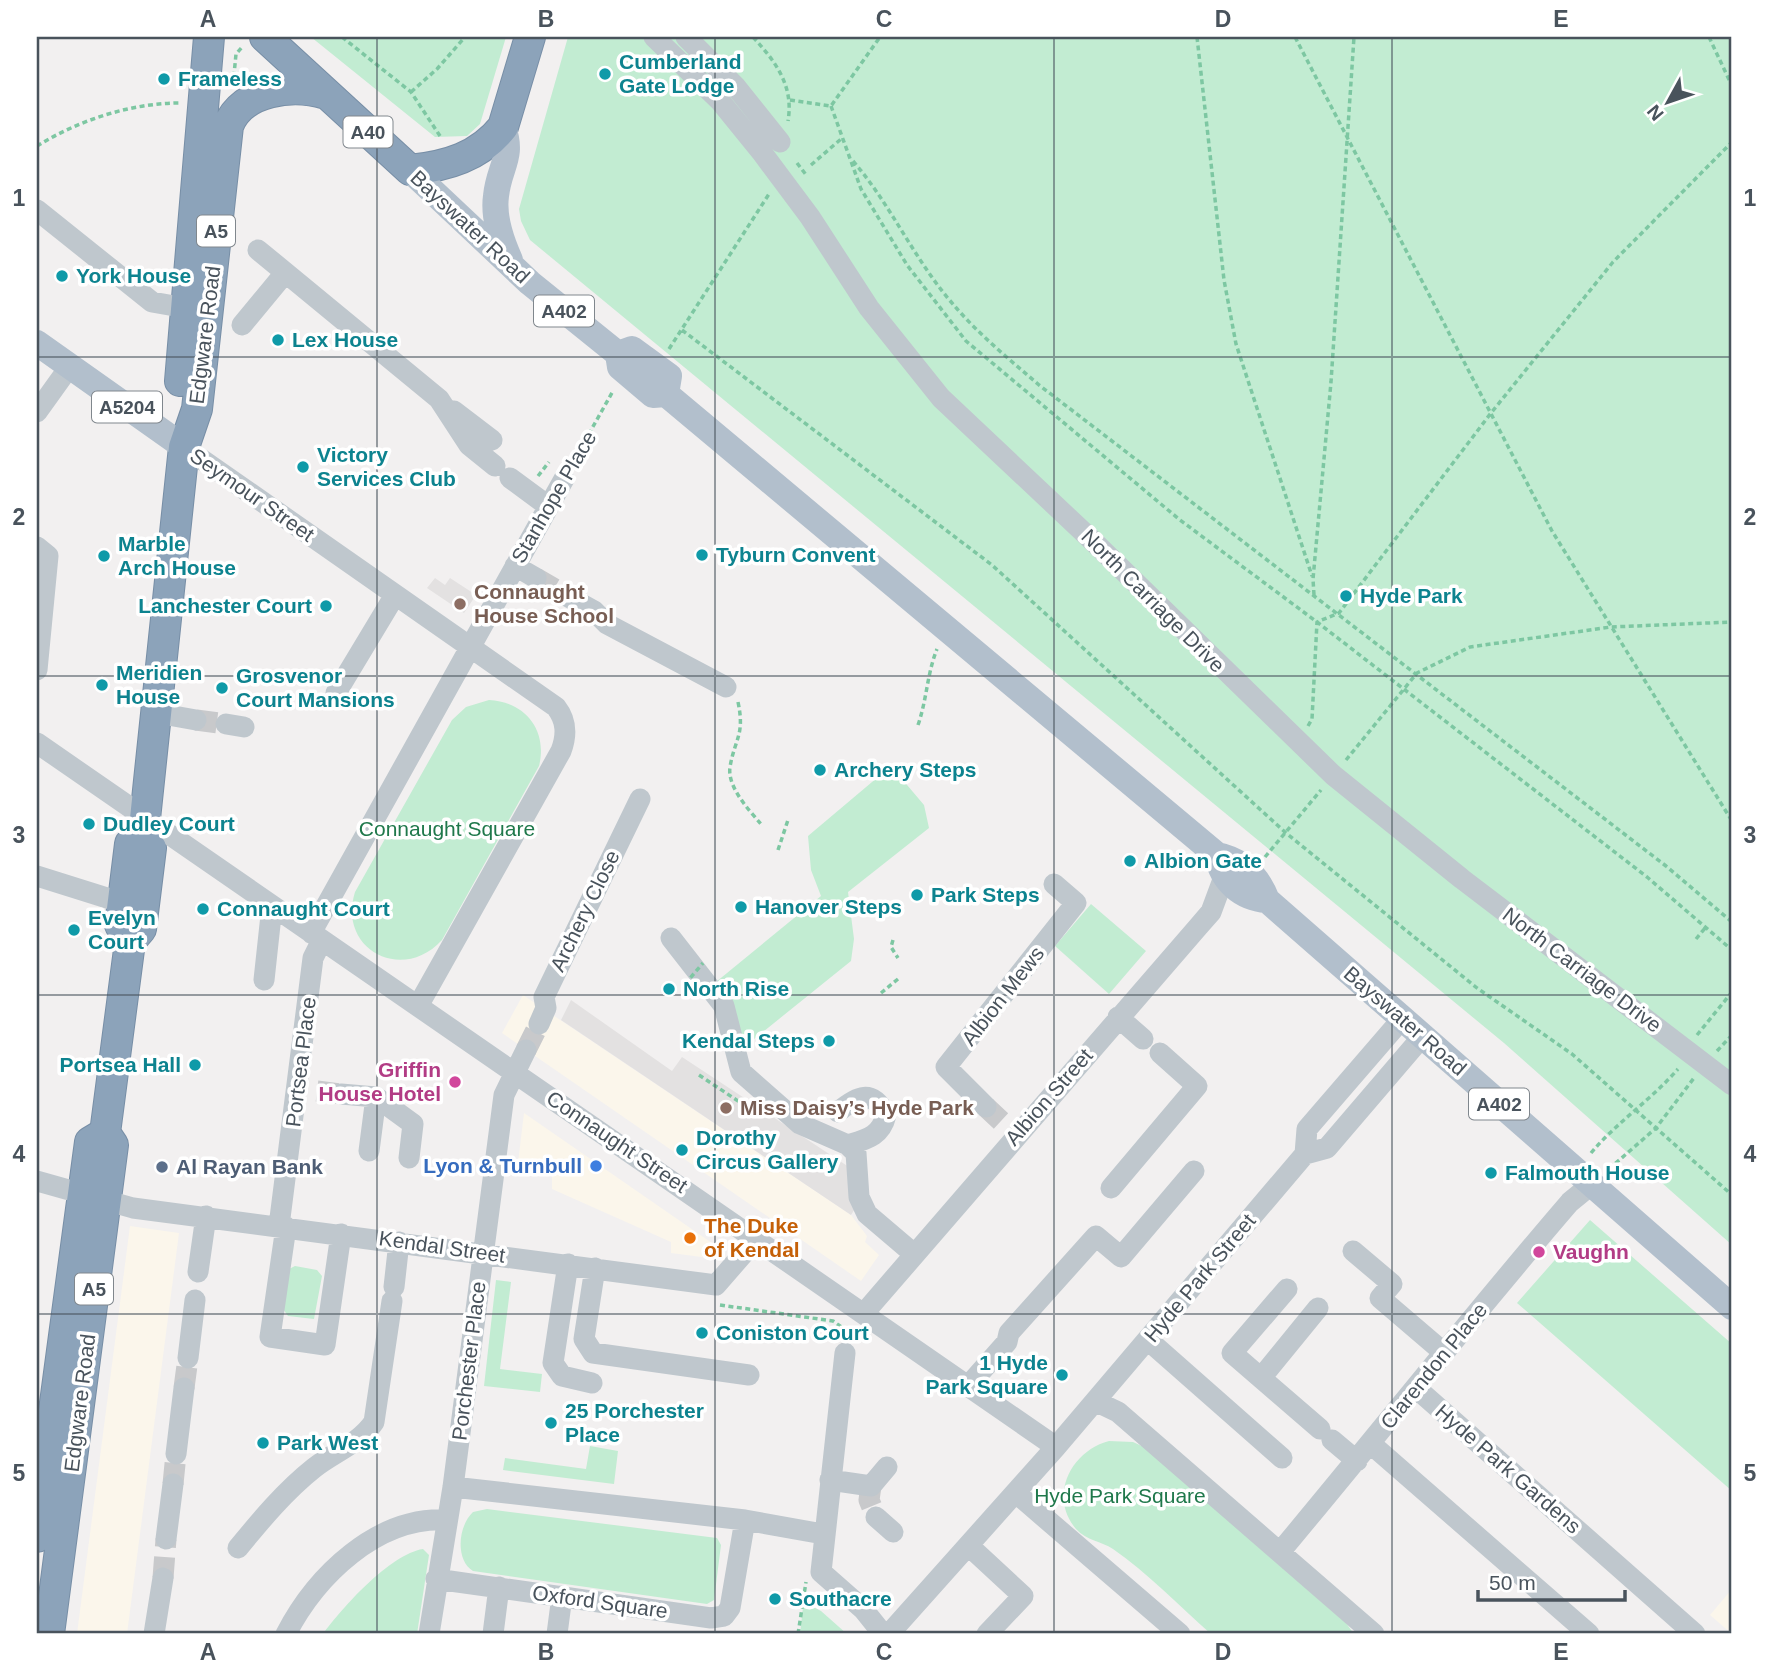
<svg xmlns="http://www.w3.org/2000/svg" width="1769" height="1671" viewBox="0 0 1769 1671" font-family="Arial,sans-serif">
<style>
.commercial{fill:#fbf6eb}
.education{fill:#e3e1e1}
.green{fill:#c2ecd2}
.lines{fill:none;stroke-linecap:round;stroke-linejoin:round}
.minor-tunnel{stroke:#c8c9cb;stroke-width:21;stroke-dasharray:21 10;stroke-linecap:butt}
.highway-casing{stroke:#778ea6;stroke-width:32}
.path{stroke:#7dc7a2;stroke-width:3.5;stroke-dasharray:5 3.5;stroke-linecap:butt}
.minor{stroke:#bfc7cd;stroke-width:21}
.major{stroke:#b2bfcc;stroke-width:26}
.highway{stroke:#8ca3ba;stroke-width:30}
.path-bridge{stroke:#7dc7a2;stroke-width:3.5;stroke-dasharray:5 3.5;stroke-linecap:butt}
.grid{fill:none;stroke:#49535c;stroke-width:2;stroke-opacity:0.55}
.culture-dot{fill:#0f9aa8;stroke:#fff;stroke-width:2.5}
.education-dot{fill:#8d6e63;stroke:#fff;stroke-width:2.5}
.hotel-dot{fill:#d1479c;stroke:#fff;stroke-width:2.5}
.shop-dot{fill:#3f7fe0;stroke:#fff;stroke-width:2.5}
.service-dot{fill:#5c6f8a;stroke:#fff;stroke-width:2.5}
.food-dot{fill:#e8710a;stroke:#fff;stroke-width:2.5}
.labels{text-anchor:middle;stroke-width:7;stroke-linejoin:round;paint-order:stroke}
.shield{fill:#fff;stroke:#80878d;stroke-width:2}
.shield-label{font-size:19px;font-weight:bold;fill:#49535c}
.culture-label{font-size:21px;font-weight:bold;fill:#0d838f;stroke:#fff;text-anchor:start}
.street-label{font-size:21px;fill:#49535c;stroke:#fff}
.education-label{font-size:21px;font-weight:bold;fill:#785e54;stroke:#fff;text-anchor:start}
.park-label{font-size:21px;fill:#1f784b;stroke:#fff}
.hotel-label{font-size:21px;font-weight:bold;fill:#b23c85;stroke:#fff;text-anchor:end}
.shop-label{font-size:21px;font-weight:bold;fill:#366cbe;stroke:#fff;text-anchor:end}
.service-label{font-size:21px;font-weight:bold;fill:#4e5e75;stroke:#fff;text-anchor:start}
.food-label{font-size:21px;font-weight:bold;fill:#c56008;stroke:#fff;text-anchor:start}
.neatline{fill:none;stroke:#49535c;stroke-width:2.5}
.grid-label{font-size:23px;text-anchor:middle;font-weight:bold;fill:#49535c}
</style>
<rect width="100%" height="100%" fill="#f2f0f0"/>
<path class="commercial" d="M523,995L851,1215L867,1236L865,1242L879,1255L861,1281L502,1033Z
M524,1113L722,1250L723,1257L717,1259L671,1253V1242L552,1189V1175L517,1171Z
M130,1226L179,1233L127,1634H77Z
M1732,1589V1634L1710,1615Z"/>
<path class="education" d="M435,578L445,585L450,578L476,595L464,613L427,588Z
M571,1000L672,1071L682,1057L855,1171L858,1204L851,1215L561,1020Z"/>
<path class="green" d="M311,37H506L480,124L467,136L435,137Z
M568,37H1732V1245L1504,1043L530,240L521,221L519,209Z
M489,700C525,702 548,730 539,766L442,940C402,984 337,949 355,892L452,720L466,707Z
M891,766L924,805L929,828L848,892L854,939L851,961L743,1048L716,982L821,896L811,870L808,836Z
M1091,904L1146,951L1109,994L1055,946Z
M1590,1220L1732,1344V1491L1517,1303Z
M295,1266L317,1270L322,1276L314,1319L288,1316L283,1309L289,1269Z
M496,1280L511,1282L500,1369L542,1374L540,1392L484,1386Z
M1109,1441L1133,1442L1144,1447L1346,1623L1354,1634H1211C1180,1607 1147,1572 1113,1549C1101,1541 1087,1541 1076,1529C1048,1496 1071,1451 1109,1441Z
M590,1446L618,1451L614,1484L503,1470L505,1458L586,1469Z
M487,1509L717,1538L721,1545L714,1600L707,1604L473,1571C455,1560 458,1526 473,1512Z
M423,1549L429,1555L417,1634H323C342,1608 390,1554 423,1549Z
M806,1603L821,1611L847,1634H800L803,1607Z"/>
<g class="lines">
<path class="minor-tunnel" d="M536,578L565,595
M196,720L226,724
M526,1050L539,1024
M317,1091L341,1094
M986,1107L1001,1121
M184,1388L188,1358
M173,1484L176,1454
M871,1486L869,1500L876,1517
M163,1578L166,1539"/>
<defs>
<path id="highway" d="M265,37L410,170C447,166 479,157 503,127L530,37
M180,381L209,37
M130,942L120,925L130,844L143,838
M37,1537L90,1142L105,1133
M49,1634L113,1145L105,1133L130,942L141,929L151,848L143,838L184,447L197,409L228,126C242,89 294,84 326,94"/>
</defs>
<use href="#highway" class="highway-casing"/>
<path class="path" d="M342,37L411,92L442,139
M753,37C776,62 794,86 788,121
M1197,37L1224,280L1236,344L1312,576
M1295,37L1552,531L1732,821
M1709,37L1732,86
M233,85L236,54L243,46
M411,92L437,69L465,37
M790,100L831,106L880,37
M831,106L861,189L907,265L966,341L1180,520L1317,622L1647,877L1732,950
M37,146C79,120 131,103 180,103
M853,161C891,205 914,259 952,303C977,333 1009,359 1039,385L1666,866L1732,922
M797,163L807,176
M811,165L841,139
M682,330L992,565L1286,833L1477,988L1572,1054L1732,1195
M669,349L769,194
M572,464L613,391
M538,476L549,462
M1314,595L1313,579L1331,382L1354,37
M738,702C745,735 735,738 730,767C727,787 749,810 761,824
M918,725C927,699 927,674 937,649
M1308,726L1312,719L1317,622L1339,613L1491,413L1613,262L1732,142
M1346,760L1417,673L1470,647L1611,627L1732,622
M778,850L788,820
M1265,857L1321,790
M1696,939L1706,927
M893,940L891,947L898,958
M881,993L898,979
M1697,1035L1732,992
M1717,1051L1732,1035
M699,1075L750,1109
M1591,1153C1617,1122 1651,1100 1678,1069
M823,1158L837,1167
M1609,1169L1656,1128L1694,1078
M720,1305L833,1321L850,1333
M798,1634L806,1582"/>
<path class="minor" d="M654,37L720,101L763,154L810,217L869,308L941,398L1095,543L1333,775L1462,879L1732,1085
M686,37L736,87L780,142
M37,210L152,302L186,308
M258,250L439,399L469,445L495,466
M242,325L285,273
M454,411L492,440
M37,412L70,366
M184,447L556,707C567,721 567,735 561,751L418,1006
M510,478L548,506
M37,547L48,556L37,670
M515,566L536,578
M565,595L594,611L607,624L726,687
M336,693L395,595
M157,713L196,720
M226,724L244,727
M37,743L1056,1447
M37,876L123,903
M311,933L564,479
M671,938L724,1006L741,1072L800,1124L848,1145L856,1153L859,1197L867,1214L914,1254
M264,980L272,906
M1118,1017L1143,1039
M539,1024L546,1008L544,997L640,799
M341,1094L376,1097L413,1124L409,1158
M986,1107L946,1067L1076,903L1054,884
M838,1112C857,1096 872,1088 886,1115C881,1136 867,1139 848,1145
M369,1151L376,1097
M1305,1154L1307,1129L1402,1019
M37,1181L133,1208L716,1285L757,1238
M1111,1188L1197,1086L1160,1053
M279,1226L313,958L322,940
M286,1227L270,1337L325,1345L341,1234
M1353,1251L1392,1284L1380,1298L1442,1351
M568,1264L553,1363L562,1376L592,1383
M595,1268L584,1339L593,1353L749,1375
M198,1272L206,1216
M394,1287L399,1242
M1287,1289L1232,1353L1320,1429
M865,1312L1198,927L1211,912L1224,877
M1148,1340L1282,1458
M845,1353L821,1572L863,1609L883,1634
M188,1358L195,1300
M1261,1378L1318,1308
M969,1385L1007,1342L1009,1333L1096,1236L1121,1257L1194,1171
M1416,1388L1695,1634
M1095,1401L1118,1412L1374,1634
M1332,1440L1357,1461
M1371,1444L1589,1634
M176,1454L184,1388
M830,1480L871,1486L887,1467
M453,1487L745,1520L823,1534
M1016,1493L1180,1634
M876,1517L893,1532
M166,1539L173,1484
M969,1546L1023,1596L987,1634
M238,1548C261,1520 285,1491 314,1468C334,1452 359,1444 374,1422L392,1301
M1280,1552C1377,1436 1471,1317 1570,1202L1592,1184
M436,1579L711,1618L724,1616L730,1608L745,1520
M154,1634L163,1578
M286,1634C316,1576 377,1516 447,1520
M429,1634L453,1487L504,1095L526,1050
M493,1634L499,1587
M557,1634L562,1596
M889,1634L1056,1447L1305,1154L1327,1148L1422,1037"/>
<path class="major" d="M503,127C514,158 499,166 496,196C493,218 501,240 510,260
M410,170L530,283L618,354L620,367L653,395L666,394L1217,855C1242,860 1258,877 1267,900L1732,1307
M37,343L184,447
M618,354L632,349L669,376L666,394
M1217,855C1222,881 1241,898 1267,900"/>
<use href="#highway" class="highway"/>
<path class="path-bridge" d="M685,984L703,963"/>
</g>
<path class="grid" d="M377,37V1634M715,37V1634M1054,37V1634M1392,37V1634M37,357H1732M37,676H1732M37,995H1732M37,1314H1732"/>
<g class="culture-dot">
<circle cx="605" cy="74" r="7"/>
<circle cx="164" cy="79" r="7"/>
<circle cx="62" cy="276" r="7"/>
<circle cx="278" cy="340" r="7"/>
<circle cx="303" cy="467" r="7"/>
<circle cx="702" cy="555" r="7"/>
<circle cx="104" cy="556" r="7"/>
<circle cx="1346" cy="596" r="7"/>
<circle cx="326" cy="606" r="7"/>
<circle cx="102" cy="685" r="7"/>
<circle cx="222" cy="688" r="7"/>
<circle cx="820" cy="770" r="7"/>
<circle cx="89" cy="824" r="7"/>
<circle cx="1130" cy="861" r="7"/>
<circle cx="917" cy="895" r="7"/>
<circle cx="741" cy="907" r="7"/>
<circle cx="203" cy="909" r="7"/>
<circle cx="74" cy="930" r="7"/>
<circle cx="669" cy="989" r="7"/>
<circle cx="829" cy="1041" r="7"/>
<circle cx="195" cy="1065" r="7"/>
<circle cx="682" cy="1150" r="7"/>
<circle cx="1491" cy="1173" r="7"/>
<circle cx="702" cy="1333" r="7"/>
<circle cx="1062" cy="1375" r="7"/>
<circle cx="551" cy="1423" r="7"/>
<circle cx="263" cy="1443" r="7"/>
<circle cx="775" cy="1599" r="7"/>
</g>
<g class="education-dot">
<circle cx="460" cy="604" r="7"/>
<circle cx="726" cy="1108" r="7"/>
</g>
<g class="hotel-dot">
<circle cx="455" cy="1082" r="7"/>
<circle cx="1539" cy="1252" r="7"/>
</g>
<circle class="shop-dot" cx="596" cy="1166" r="7"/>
<circle class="service-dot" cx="162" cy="1167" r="7"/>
<circle class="food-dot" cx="690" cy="1238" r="7"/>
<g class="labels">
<g class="shield">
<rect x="343.5" y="116.5" width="49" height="31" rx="5"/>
<rect x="197" y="215.5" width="38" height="31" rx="5"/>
<rect x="534" y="295.5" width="60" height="31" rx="5"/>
<rect x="92" y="391.5" width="70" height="31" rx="5"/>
<rect x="1469" y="1088.5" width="60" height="31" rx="5"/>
<rect x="75" y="1273.5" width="38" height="31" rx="5"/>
</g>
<g class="shield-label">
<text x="368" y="139">A40</text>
<text x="216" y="238">A5</text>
<text x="564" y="318">A402</text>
<text x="127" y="414">A5204</text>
<text x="1499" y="1111">A402</text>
<text x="94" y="1296">A5</text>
</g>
<g class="culture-label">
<text x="619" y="69">Cumberland<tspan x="619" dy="24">Gate Lodge</tspan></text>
<text x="178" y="86">Frameless</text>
<text x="76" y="283">York House</text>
<text x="292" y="347">Lex House</text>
<text x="317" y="462">Victory<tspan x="317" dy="24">Services Club</tspan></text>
<text x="118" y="551">Marble<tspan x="118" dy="24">Arch House</tspan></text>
<text x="716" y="562">Tyburn Convent</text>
<text x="1360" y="603">Hyde Park</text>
<text x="312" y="613" text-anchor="end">Lanchester Court</text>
<text x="116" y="680">Meridien<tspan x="116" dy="24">House</tspan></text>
<text x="236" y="683">Grosvenor<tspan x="236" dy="24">Court Mansions</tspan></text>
<text x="834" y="777">Archery Steps</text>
<text x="103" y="831">Dudley Court</text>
<text x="1144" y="868">Albion Gate</text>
<text x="931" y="902">Park Steps</text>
<text x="755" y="914">Hanover Steps</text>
<text x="217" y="916">Connaught Court</text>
<text x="88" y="925">Evelyn<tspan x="88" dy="24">Court</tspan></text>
<text x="683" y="996">North Rise</text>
<text x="815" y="1048" text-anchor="end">Kendal Steps</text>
<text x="181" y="1072" text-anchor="end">Portsea Hall</text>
<text x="696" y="1145">Dorothy<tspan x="696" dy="24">Circus Gallery</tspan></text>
<text x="1505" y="1180">Falmouth House</text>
<text x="716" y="1340">Coniston Court</text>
<text x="1048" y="1370" text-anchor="end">1 Hyde<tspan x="1048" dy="24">Park Square</tspan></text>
<text x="565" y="1418">25 Porchester<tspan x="565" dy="24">Place</tspan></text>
<text x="277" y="1450">Park West</text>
<text x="789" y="1606">Southacre</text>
</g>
<g class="street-label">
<text transform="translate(470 227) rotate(43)" y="7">Bayswater Road</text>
<text transform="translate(205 335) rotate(-83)" y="7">Edgware Road</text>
<text transform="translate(252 495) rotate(35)" y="7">Seymour Street</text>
<text transform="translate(554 497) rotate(-60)" y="7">Stanhope Place</text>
<text transform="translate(1153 601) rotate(45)" y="7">North Carriage Drive</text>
<text transform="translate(585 911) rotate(-64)" y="7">Archery Close</text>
<text transform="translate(1582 970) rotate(37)" y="7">North Carriage Drive</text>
<text transform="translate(1003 996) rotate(-52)" y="7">Albion Mews</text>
<text transform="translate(1405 1021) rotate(41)" y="7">Bayswater Road</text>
<text transform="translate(301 1062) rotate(-83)" y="7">Portsea Place</text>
<text transform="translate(1049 1097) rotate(-49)" y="7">Albion Street</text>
<text transform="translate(617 1142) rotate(34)" y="7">Connaught Street</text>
<text transform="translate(442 1247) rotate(8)" y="7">Kendal Street</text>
<text transform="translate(1200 1278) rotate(-50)" y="7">Hyde Park Street</text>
<text transform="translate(469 1361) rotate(-83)" y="7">Porchester Place</text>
<text transform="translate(1434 1366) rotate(-51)" y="7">Clarendon Place</text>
<text transform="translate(80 1403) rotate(-83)" y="7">Edgware Road</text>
<text transform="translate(1508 1469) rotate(41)" y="7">Hyde Park Gardens</text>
<text transform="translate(600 1602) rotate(8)" y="7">Oxford Square</text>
</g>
<g class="education-label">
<text x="474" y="599">Connaught<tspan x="474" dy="24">House School</tspan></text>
<text x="740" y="1115">Miss Daisy’s Hyde Park</text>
</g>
<g class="park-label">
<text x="447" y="836">Connaught Square</text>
<text x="1120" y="1503">Hyde Park Square</text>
</g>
<g class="hotel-label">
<text x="441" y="1077">Griffin<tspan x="441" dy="24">House Hotel</tspan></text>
<text x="1553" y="1259" text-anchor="start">Vaughn</text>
</g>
<g class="shop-label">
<text x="582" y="1173">Lyon &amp; Turnbull</text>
</g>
<g class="service-label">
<text x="176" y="1174">Al Rayan Bank</text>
</g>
<g class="food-label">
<text x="704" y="1233">The Duke<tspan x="704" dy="24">of Kendal</tspan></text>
</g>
</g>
<rect width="1769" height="1671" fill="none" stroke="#ffffff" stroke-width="77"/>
<g transform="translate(1668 102) rotate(230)" stroke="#ffffff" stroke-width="5" paint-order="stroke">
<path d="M0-5L12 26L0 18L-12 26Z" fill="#49535c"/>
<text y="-10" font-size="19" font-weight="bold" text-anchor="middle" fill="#49535c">N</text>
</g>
<path d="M1478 1590v10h147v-10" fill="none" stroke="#49535c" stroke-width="3.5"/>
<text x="1489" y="1590" font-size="21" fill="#49535c" stroke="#ffffff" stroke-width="5" paint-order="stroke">50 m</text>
<rect x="38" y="38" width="1692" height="1594" class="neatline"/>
<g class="grid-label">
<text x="208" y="27">A</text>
<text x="546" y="27">B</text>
<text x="884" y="27">C</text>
<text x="1223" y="27">D</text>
<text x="1561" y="27">E</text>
<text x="19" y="206">1</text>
<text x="1750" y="206">1</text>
<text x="19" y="525">2</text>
<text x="1750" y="525">2</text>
<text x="19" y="843">3</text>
<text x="1750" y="843">3</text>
<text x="19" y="1162">4</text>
<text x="1750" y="1162">4</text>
<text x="19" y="1481">5</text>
<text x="1750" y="1481">5</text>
<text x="208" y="1660">A</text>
<text x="546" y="1660">B</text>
<text x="884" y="1660">C</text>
<text x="1223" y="1660">D</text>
<text x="1561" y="1660">E</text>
</g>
</svg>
